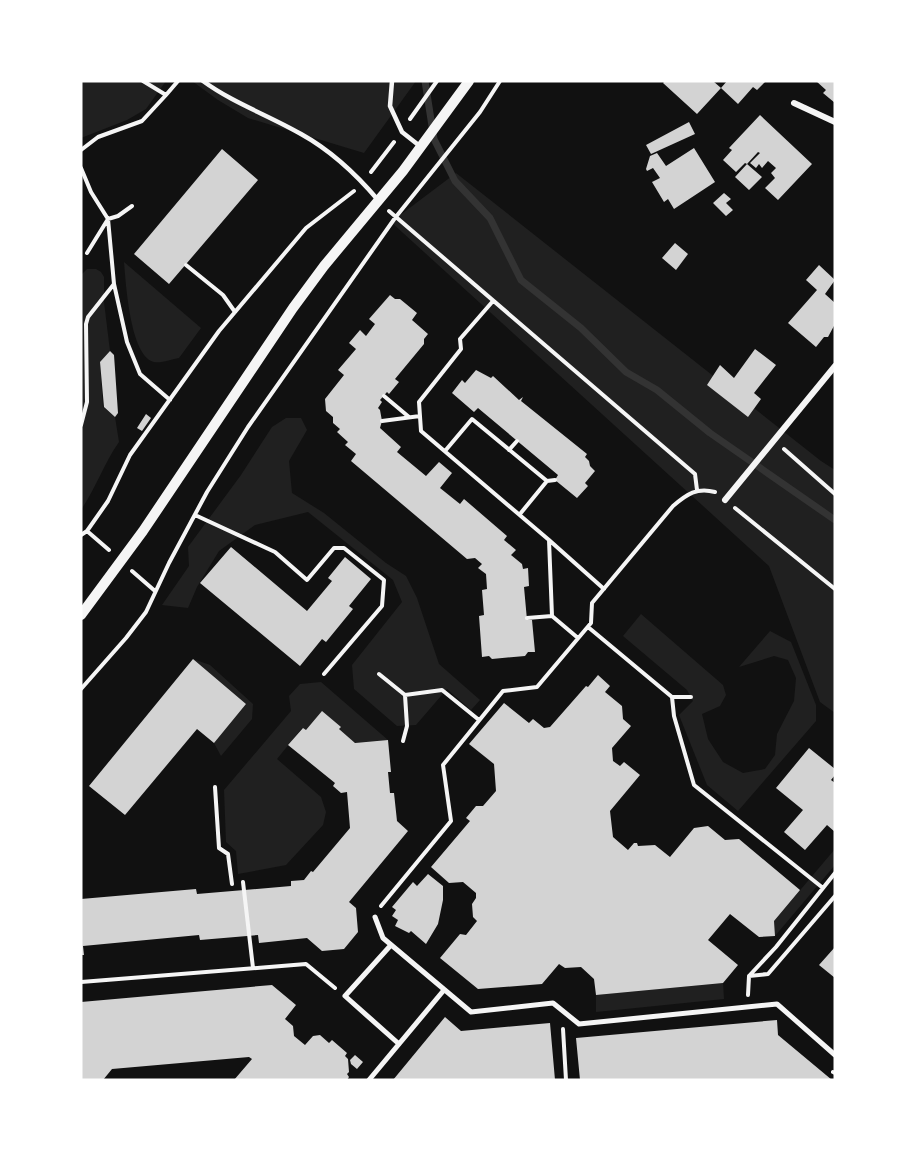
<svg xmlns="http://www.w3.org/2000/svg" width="916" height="1161" viewBox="0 0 916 1161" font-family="Signika,sans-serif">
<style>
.green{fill:#202020}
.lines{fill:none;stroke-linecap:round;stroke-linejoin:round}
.stream{stroke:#333;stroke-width:7}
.building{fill:#d3d3d3}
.path{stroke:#f5f5f5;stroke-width:4}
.service{stroke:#f5f5f5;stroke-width:4.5}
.pedestrian{stroke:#f5f5f5;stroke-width:5}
.minor{stroke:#f5f5f5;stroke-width:6}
.tertiary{stroke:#f5f5f5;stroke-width:10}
</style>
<rect width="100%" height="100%" fill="#111"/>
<path class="green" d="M81,81H166L146,109L127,120L81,138Z
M192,81H416L364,153L248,118L218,100Z
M456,173L821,461L835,470V713L820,702L769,566L391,222Z
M124,262L201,328L179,358C171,359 158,365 151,361C130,350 126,285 124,262Z
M87,269H96L101,272L104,277V302L110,351L100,362L103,407L115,417L119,442C104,463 96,488 81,510V275Z
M286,418H301L307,430L289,461L292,493L324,513L386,563L406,576L417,598L439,664L480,700L471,710L447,689L416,725L397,726L354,689L352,665L402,602L393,580L308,512L255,525L219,551L197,587L188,608L162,605L189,566L188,547L241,475L272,427Z
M641,614L723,685L726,695L720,706L702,714L708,739L723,762L743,773L765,769L775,755L777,734L794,701L796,678L788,660L774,656L739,667L770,631L791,642L816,705V721L738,811L707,785L679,715L693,701L687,690L623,636Z
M193,659L210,665L253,704L252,719L221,756L214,743L246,704Z
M321,682L388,740L355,743L339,729L341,727L306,730L302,728L277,759L321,797L326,812L323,825L286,865L238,874L236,851L226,842L224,790L291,711L289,696L300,684Z
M835,849V865L775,936L774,921Z
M723,983L724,999L596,1012V995Z"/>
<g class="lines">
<path class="stream" d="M425,81L434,139L455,181L490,218L521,280L581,328L626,372L657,390L710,433L835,520"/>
</g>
<path class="building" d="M665,81H713L721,88L697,114L663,83Z
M727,81H766L757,90L753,87L738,104L721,88Z
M816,81H835V103L823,93L826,90Z
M760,115L812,164L778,200L765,188L775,178L771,173L776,168L768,161L762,168L759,164L756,168L750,163L760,153L758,152L747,164L745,163L736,172L723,160L732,150L729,148Z
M689,122L695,134L651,154L646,145Z
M694,148L715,182L674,209L668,199L664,202L652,182L660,178L653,168L647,171L646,169L650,156L657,153L666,166Z
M222,149L258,180L169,284L134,254Z
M747,164L762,177L749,190L735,177Z
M724,193L731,199L726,203L733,210L726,216L713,203Z
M675,243L688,254L676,270L662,258Z
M819,265L835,280L825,294L835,303V324L828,337H824L816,347L788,323L817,290L806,280Z
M390,295L395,299H400L417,313L412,320L428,334L424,339V344L395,379L399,382L389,394L387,392L380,400L382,402L378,408L380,410L382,421L380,428L401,447L397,452L426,476L439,462L452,473L440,488L460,504L464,499L507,536L504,540L516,550L511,555L522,564L523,569L528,568L529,586L524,587L527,620H532L535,652H528L525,656L492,659L489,656L482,657L479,616L484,615L482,590L487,589L486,574L478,568L482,564L475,558L467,559L351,461L356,454L345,445L348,442L337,432L340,429L333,423V417L326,411L325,399L344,375L338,370L356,349L349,343L360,330L366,336L375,324L369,319Z
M755,349L776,365L754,393L761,399L748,417L707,385L720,365L734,378Z
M110,351L114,355L118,413L115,417L104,407L100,362Z
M476,370L491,378L493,376L519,400L523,397L521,401L587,454L585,457L589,461L590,466L595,471L585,483L588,486L577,498L555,480L558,475L478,408L474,412L452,393L462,380L465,383Z
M146,414L151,418L142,431L137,428Z
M231,547L307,611L332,581L328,578L345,557L371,579L349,606L353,609L326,642L322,639L300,666L200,583Z
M193,659L246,704L214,743L197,729L125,815L89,786Z
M598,675L610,686L605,692L622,706L623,719L631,726L612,748L613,761L620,766L624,762L640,775L610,811L613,837L628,850L634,843H637L638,846L655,845L670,857L694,828L708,826L725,840L739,839L800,890L774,921L775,936L759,937L730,914L708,940L738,965L723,983L596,995L594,979L581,967L565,968L559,964L542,984L478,989L440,958L460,934L466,935L477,921L473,917L472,904L476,898V893L463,882L449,883L431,867L470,821L466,818L476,806H483L496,791L494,764L469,744L504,703L529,723L533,719L544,728L550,727L586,686L588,687Z
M322,711L341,727L339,729L355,743L388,740L391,772H388L390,793H394L397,821L408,831L349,902L356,908L358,932L344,949L322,951L307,938L259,943L258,935L200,940L199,935L83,946L84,955H81V899L196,889L197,894L291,886V881L304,880L311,871L313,872L350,828L347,792L341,793L333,786L335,783L288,745L303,728L306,730Z
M809,748L835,769V775L831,780L835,783V832L827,825L805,850L784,832L803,810L776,788Z
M428,874L443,886V900L438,924L426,944L411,931L409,933L395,926L398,920L392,916L396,910L392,907L413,882L417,886Z
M835,947V978L819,965Z
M272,985L296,1005L285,1019L293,1026L294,1036L305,1045L313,1036L320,1035L329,1043L332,1040L347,1053L345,1056L348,1059L349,1072L347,1074L349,1077L347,1080H234L252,1059L249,1057L112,1069L103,1080H81V1002Z
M445,1017L461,1031L550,1023L555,1080H393Z
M777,1020L778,1035L832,1080H580L576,1038Z
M355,1055L363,1062L357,1069L351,1064L350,1060Z"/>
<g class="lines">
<path class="path" d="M166,95L178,81
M410,119L437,81
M81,150L98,137L142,121L166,95L143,81
M81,168L91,192L108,219L114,284L127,342L140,374L170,400
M371,172L394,142
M389,211L695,474L697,490
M87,253L108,219L118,216L132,206
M186,265L223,295L235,312
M493,301L460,339L461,349L419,402L421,431L549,540L604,589
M384,396L409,417
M382,421L420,416
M81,425L87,402L86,324L88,317L114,284
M784,449L835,494
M509,450L517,441
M445,451L472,419L547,481L520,514
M547,481L555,480
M735,508L835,589
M195,515L275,552L307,580L334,548H344L384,580L382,606L324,674
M87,531L109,550
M81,535L87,531L108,501L130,455L219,331L306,228L354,191
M549,540L552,616L578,638
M132,571L155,591
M527,618L552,616
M588,627L672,697L674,716L694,785L823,888
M379,674L405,695L407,726L403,741
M81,689L126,638L146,612L169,563L207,492L248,427L395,218L480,112L500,81
M405,695L442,690L479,720
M672,697H691
M215,787L219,848L228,854L232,884
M243,882L253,968
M381,906L451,821L443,765L503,691L537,687L591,623L592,603L673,506C687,494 697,487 715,492
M749,976L768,974L835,896
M81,982L306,964L335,988
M748,995L749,976L776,947L835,873
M563,1029L566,1080
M833,1072L835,1073"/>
<path class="service" d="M203,81C233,103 268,115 301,134C330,150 356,174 378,200
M392,81L390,106L402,132L421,147"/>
<path class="pedestrian" d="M375,917L383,938L471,1012L553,1003L579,1024L777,1004L835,1055
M391,945L345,996L399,1044
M369,1080L444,990"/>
<path class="minor" d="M794,103L835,122
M725,500L835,366"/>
<path class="tertiary" d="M81,615L143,531L293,308L324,266L403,171L469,81"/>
</g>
<rect width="916" height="1161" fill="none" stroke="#ffffff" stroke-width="165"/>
</svg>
